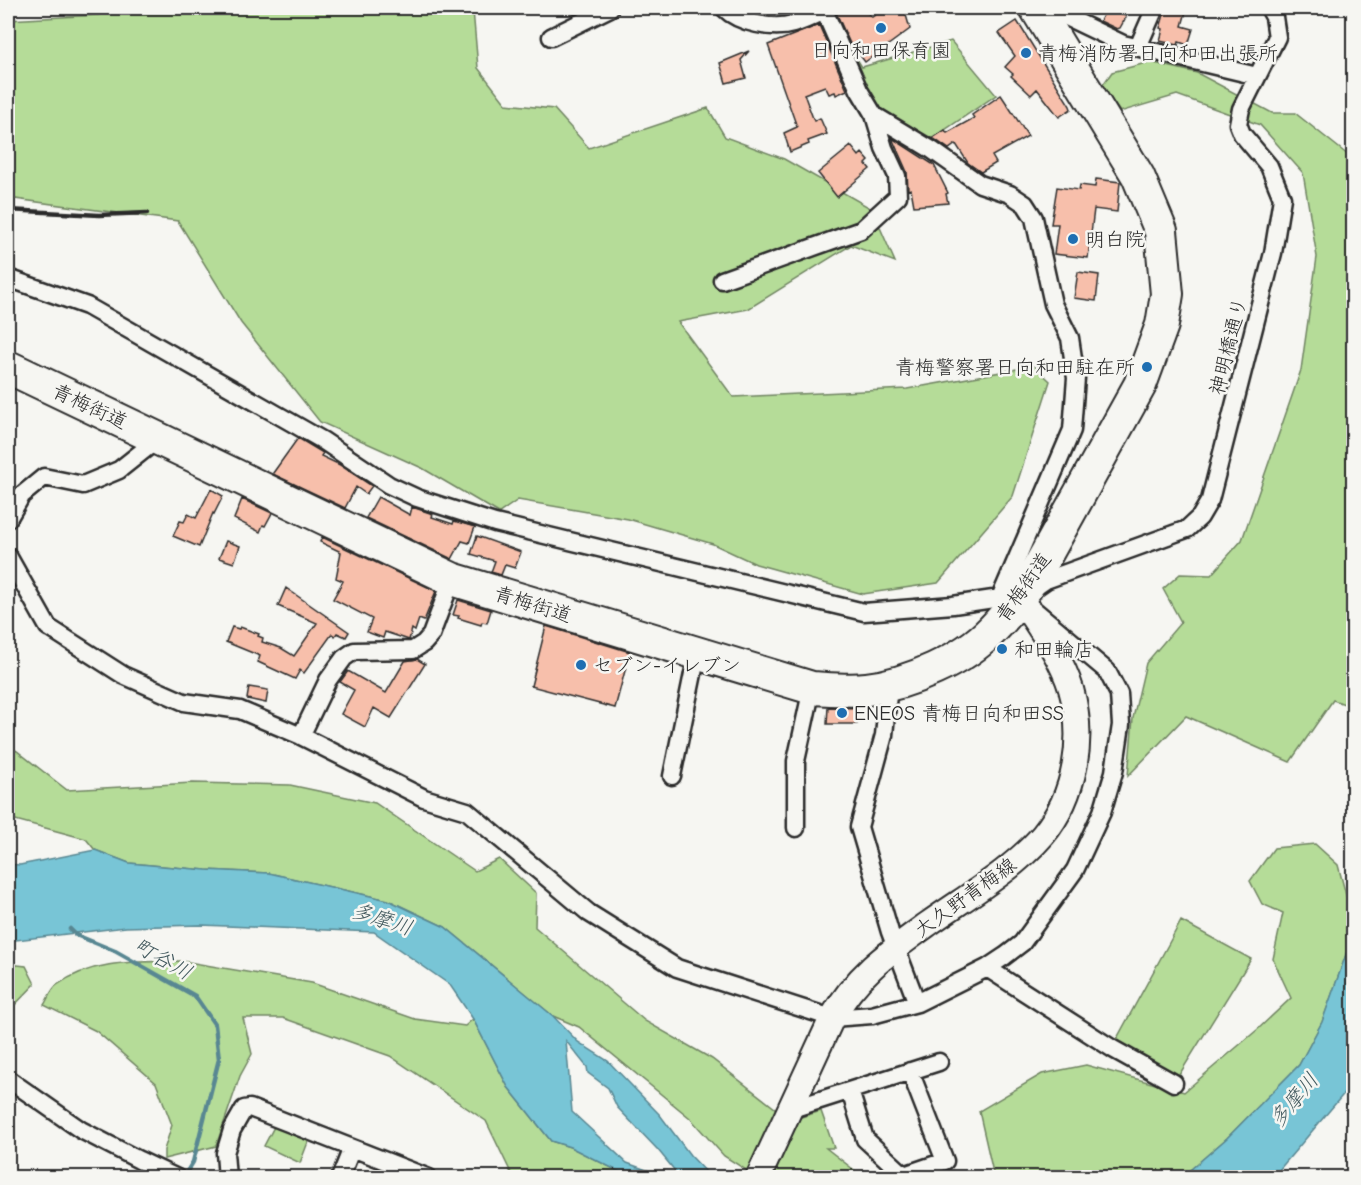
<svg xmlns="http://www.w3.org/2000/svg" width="1361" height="1185" viewBox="0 0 1361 1185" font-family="'Comic Neue','Klee One',sans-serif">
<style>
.green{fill:#b5dc98;stroke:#708462;stroke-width:1.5}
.water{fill:#78c5d6;stroke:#598792;stroke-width:1.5}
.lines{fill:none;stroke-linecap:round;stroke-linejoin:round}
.stream{stroke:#598792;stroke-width:4.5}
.building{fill:#f7bfab;stroke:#2b2b2b;stroke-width:1.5}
.street-casing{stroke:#2b2b2b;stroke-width:21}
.secondary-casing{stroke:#2b2b2b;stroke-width:28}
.highway-casing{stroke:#2b2b2b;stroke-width:36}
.street{stroke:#f6f6f2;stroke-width:16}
.secondary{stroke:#f6f6f2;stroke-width:24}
.highway{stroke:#f6f6f2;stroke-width:32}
.rail{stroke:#2b2b2b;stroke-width:4.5}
.poi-dot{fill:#1f6fb2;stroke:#f6f6f2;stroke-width:2}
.labels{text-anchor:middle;stroke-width:5;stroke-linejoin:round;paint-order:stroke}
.poi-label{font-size:20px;fill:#2b2b2b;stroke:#f6f6f2;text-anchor:start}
.street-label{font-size:20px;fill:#2b2b2b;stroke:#f6f6f2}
.water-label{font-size:21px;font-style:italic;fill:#42595e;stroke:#f6f6f2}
</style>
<rect width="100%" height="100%" fill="#f6f6f2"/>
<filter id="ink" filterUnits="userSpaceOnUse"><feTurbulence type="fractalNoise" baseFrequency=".0167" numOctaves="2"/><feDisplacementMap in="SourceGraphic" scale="12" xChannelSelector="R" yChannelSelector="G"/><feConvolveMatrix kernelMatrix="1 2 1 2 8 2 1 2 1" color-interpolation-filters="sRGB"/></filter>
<g filter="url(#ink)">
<path class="green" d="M122,8H476L473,10L478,68L506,104L554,109L589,148L708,108L725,137L784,159L872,209L895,262L851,245L748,309L678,322L733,397L907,389L1034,366L1050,381L1013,496L938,583L863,594L756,564L713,544L628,519L518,500L499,513L422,468L320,422L241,323L178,221L8,198V20L98,15Z
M844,39L862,67L951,41L996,95L927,142L875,110Z
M1150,62L1197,73L1272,113H1295L1353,159V707L1333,700L1290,762L1186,716L1128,776L1133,718L1146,663L1181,622L1163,589L1180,574L1211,575L1242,540L1301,370L1317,257L1303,173L1260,125L1177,95L1120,112L1102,86L1112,72Z
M8,746L17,751L67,790L193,783L290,785L375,803L475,871L499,859L536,893L535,927L645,1021L712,1059L794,1123L798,1118L821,1111L834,1148H826L863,1177H757L724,1156L690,1118L579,1027L553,1016L445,927L388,900L268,873L206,870L129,863L95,850L86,839L8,818Z
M1315,844L1338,865L1353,921V935L1322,1022L1299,1065L1227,1138L1182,1177H994L979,1111L1042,1074L1086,1065L1184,1092L1257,1030L1291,998L1273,959L1283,913L1262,904L1250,881L1274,848Z
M1181,921L1251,959L1176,1080L1115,1042Z
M182,961L312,983L415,1019L465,1026L473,1019L508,1087L551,1141L570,1147L630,1177H513L486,1121L390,1056L283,1018H243L252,1054L240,1076L216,1146L164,1159V1150L172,1125L156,1083L96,1031L44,1005C48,999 51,989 57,985C93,959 139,962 182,961Z
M8,964L26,966L35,984L8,1012Z
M276,1123L310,1137L300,1163L264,1146Z"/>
<path class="water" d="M95,850L129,863L206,870L269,873L388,900L445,927L553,1016L578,1042L608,1061L660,1115L690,1155L711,1177H680L658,1150L617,1107L608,1088L588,1073L587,1067L566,1041L572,1112L627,1163L666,1177H630L570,1147L551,1141L508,1087L473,1019L450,985L374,932L201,925L126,927L8,941V864L20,865Z
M1353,935V1083L1273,1177H1182L1227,1138L1299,1065L1322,1022Z"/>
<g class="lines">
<path class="stream" d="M70,929L76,935L115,951L195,996L215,1025L219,1059L193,1162L183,1178"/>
</g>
<path class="building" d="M834,8H862L872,17L885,8H904L910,29L865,62L859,54L856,57Z
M1107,8H1113L1126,17L1120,28L1117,29L1100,21Z
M1166,8H1187L1182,26L1193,29L1188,45L1179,42L1178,45L1160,41L1163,29L1160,28Z
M1017,21L1070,106L1071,109L1059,117L1037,89L1031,95L1011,76L1013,74L1005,67L1015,56L999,33Z
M819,25L847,90L836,95L835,92L829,94L825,86L804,94L814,121L820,118L827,134L808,141L809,144L790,152L784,133L797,127L768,45Z
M749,51L741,60L746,78L726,83L720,63Z
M1001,95L1028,136L992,156L996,163L981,172L968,163L956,144L949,149L933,138L945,130L947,133L974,118L972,115Z
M892,138L934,165L948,193L946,194L948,203L914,206L911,189L908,190L907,172Z
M851,146L859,156L862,153L869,161L866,164L870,169L837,197L818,173Z
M1096,179L1120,182L1117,212L1094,209L1088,258L1054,254L1058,224H1051L1057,187L1079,190L1080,185L1095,187Z
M1078,272L1099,275L1096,301L1074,298Z
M298,438L323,453L321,456L340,465L372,486L366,494L356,487L345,508L275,475L273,473Z
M211,489L223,496L214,514L213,513L199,547L173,536L180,521L184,522L188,514L196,518Z
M378,497L410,515L412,507L433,514L432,517L453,524L454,521L475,527L469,543L462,541L452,559L366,518Z
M242,499L272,513L265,526L263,525L260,532L234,519Z
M477,536L521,552L515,568L505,565L501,575L491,572L495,561L471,554Z
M322,537L436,591L424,621L419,619L415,631L412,629L409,640L385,632L383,638L367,632L372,619L333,599L343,581L336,578L341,552L320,542Z
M226,541L240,546L234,563L219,558Z
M286,588L349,632L346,637L337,633L335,636L332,634L304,673L300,670L295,679L258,662L260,656L226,642L232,627L239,629L240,627L259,634L258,636L263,638L262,642L281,648L294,656L317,623L278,606Z
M458,600L491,610L487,623L482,622L481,625L458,618L459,616L453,615Z
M546,626L630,652L615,708L531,686Z
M417,659L425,664L391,718L374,708L365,727L341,714L354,690L340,682L348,671L386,693L405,661Z
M249,687L268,690L266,703L247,699Z
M828,707L857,708V724H827Z"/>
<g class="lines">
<defs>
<path id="street" d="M724,8C739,23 773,30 793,24C804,21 814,16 824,11
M823,8L859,90L874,115L932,150L980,184L1010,194L1025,204L1034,218L1053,304L1070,338L1076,378L1072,430L1000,598
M1048,8L1123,44L1257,76
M551,37L610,8
M1138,47L1155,8
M8,278L87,306L322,440L389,485L417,498L495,523L864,612L953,605L1000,598H1020L1107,671L1119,694L1121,725L1114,772L1102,812L1075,870L1022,943L1005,956L987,968L917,1003L872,1015L832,1018L677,968L589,913L467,811L424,798L301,736L240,710L184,702L123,675L48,627L8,556
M722,280L861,230L898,196L897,176L884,148L874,115
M8,519L22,495L44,477L83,485L119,470L158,439
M1033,589L1046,580L1187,529L1200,517L1210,500L1273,253L1282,198L1269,166L1242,134L1238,124L1241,109L1277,37L1274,17L1269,8
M889,685L884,735L859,827L890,932L917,1003
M301,736L328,680L344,658L354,651L413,650L424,643L431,635L452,579
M672,776L697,654
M796,828V761L812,688
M987,968L1113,1049L1174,1083
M8,1079L81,1130L139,1160L177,1178
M850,1091L865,1139L904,1175L945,1161L910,1071
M789,1110L939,1062
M227,1178L225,1153L232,1130L244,1109L250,1108L429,1178
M340,1178L352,1148"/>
<path id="secondary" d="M758,1178L832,1018C857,974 888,953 928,924C966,897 1013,870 1043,835C1076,795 1085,738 1071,689C1061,656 1038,626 1020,598"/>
<path id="highway" d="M8,367L452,579L812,688C830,689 849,691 867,689C908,684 964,660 993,629C1010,612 1024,592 1037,571L1140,385L1162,325L1167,294L1161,231L1138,176L1036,8"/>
</defs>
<use href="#street" class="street-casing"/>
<use href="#secondary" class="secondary-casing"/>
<use href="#highway" class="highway-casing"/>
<use href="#street" class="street"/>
<use href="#secondary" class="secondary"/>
<use href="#highway" class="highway"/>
<path class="rail" d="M8,210L99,215L147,213"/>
</g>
</g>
<g class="poi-dot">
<circle cx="881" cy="28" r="6"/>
<circle cx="1026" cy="53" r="6"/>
<circle cx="1073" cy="239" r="6"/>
<circle cx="1147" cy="367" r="6"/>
<circle cx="1002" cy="649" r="6"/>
<circle cx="581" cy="665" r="6"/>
<circle cx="842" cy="713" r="6"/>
</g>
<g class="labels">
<g class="poi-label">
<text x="881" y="57" text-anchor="middle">日向和田保育園</text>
<text x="1038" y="60">青梅消防署日向和田出張所</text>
<text x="1085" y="246">明白院</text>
<text x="1135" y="374" text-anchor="end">青梅警察署日向和田駐在所</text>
<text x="1014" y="656">和田輪店</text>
<text x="593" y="672">セブン-イレブン</text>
<text x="854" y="720">ENEOS 青梅日向和田SS</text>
</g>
<g class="street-label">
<text transform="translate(1228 346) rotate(-76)" y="7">神明橋通り</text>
<text transform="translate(90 406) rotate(25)" y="7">青梅街道</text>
<text transform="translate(1023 587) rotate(-55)" y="7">青梅街道</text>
<text transform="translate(533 604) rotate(17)" y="7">青梅街道</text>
<text transform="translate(965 897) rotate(-36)" y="7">大久野青梅線</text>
</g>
<g class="water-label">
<text transform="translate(382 919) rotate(18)" y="7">多摩川</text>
<text transform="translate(163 959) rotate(29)" y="7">町谷川</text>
<text transform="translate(1294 1100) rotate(-50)" y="7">多摩川</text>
</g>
</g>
<rect width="1361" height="1185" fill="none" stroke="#f6f6f2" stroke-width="30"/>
<rect x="15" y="15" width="1331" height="1155" fill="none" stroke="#2b2b2b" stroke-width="2" filter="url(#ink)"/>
</svg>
